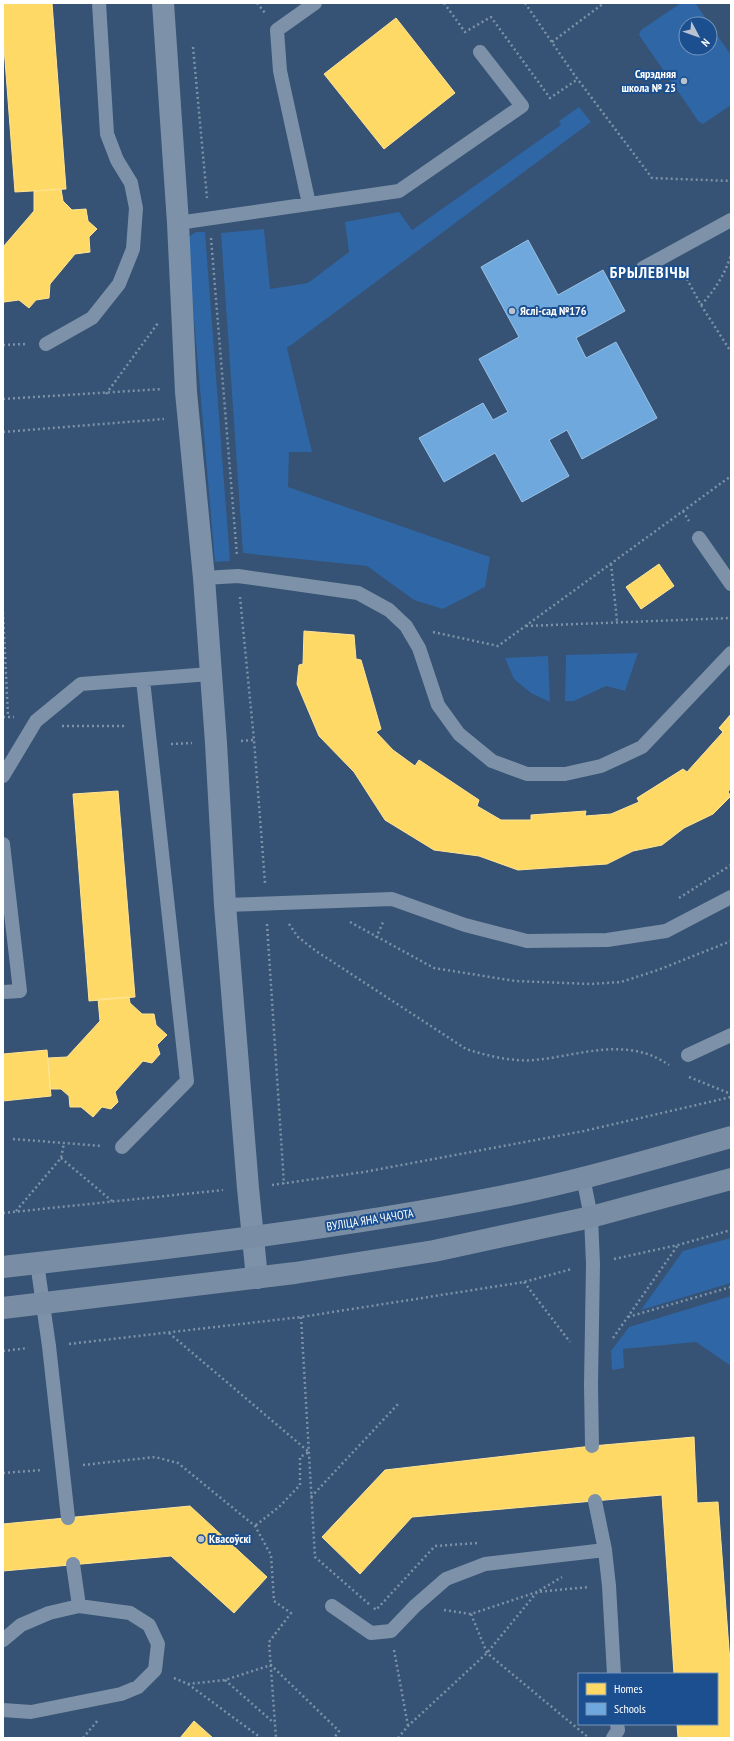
<svg xmlns="http://www.w3.org/2000/svg" width="734" height="1741" viewBox="0 0 734 1741" font-family="'PT Sans Narrow',sans-serif">
<style>
.green{fill:#2f66a5}
.homes{fill:#ffd966;stroke:#ffe494}
.schools{fill:#6fa8dc;stroke:#9ac2e6}
.lines{fill:none;stroke-linecap:round;stroke-linejoin:round}
.path{stroke:#7d92a8;stroke-width:2.5;stroke-dasharray:2 3;stroke-linecap:butt}
.service{stroke:#7d92a8;stroke-width:14}
.minor{stroke:#7d92a8;stroke-width:22}
.secondary{stroke:#798da4;stroke-width:22}
.poi-dot{fill:#b9c2ce;stroke:#1b4f8f;stroke-width:1.5}
.labels{text-anchor:middle;stroke-width:4;stroke-linejoin:round;paint-order:stroke}
.poi-label{font-size:12px;font-weight:bold;fill:#fff;stroke:#1b4f8f;text-anchor:start}
.street-label{font-size:12px;fill:#fff;stroke:#1b4f8f}
.district-label{font-size:16px;font-weight:bold;letter-spacing:1px;fill:#fff;stroke:#1b4f8f}
</style>
<rect width="100%" height="100%" fill="#365274"/>
<path class="green" d="M681,3H695L710,24H686V48H710V25L731,55V105L703,124L699,122L639,35L641,30Z
M579,107L591,122L287,348L312,452H289L288,487L490,557L485,587L443,609L414,600L367,566L243,553L221,233L264,229L270,289L308,283L349,252L345,222L399,212L412,230L561,125L559,121Z
M196,232H205L230,561L215,562L187,238Z
M638,653L625,691L606,686L574,701H565L566,655Z
M548,656L550,702L531,693L514,679L505,658Z
M731,1238V1283L641,1310L683,1251Z
M731,1296V1366L696,1342L623,1349L624,1368L612,1370L611,1351L629,1327Z"/>
<path class="homes" d="M3,3H52L66,189L15,192L3,34Z
M396,18L455,93L384,149L324,74Z
M61,189L63,201L72,210L86,209L88,221L97,229L89,237L90,252L75,254L50,284L49,298L36,300L29,308L19,300L4,302L3,247L34,211V191Z
M659,564L674,586L641,609L626,587Z
M304,631L354,635L356,659L361,660L381,729L376,732L393,750L415,766L419,760L479,800L477,806L501,820H531V815L586,811L585,816L611,814L639,802L637,798L683,769L687,772L723,732L719,728L731,714V788L728,792L731,796L713,814L684,828L662,845L633,851L607,864L518,870L479,856L434,850L385,820L354,772L319,736L297,684L299,665L303,664Z
M118,791L135,997L89,1001L73,794Z
M129,997L130,1003L142,1014H154L156,1025L167,1035L157,1045L160,1054L152,1063L143,1061L115,1092L118,1102L111,1109L102,1107L93,1117L81,1107H70L69,1096L61,1089H50L48,1058L67,1057L100,1021L98,999Z
M47,1050L51,1096L3,1101V1054Z
M694,1437L697,1503L718,1502L731,1676V1738H678L677,1724H717V1674H674L662,1495L412,1517L360,1574L322,1537L385,1470L592,1446Z
M190,1506L267,1577L234,1613L171,1556L3,1571V1524Z
M194,1721L213,1738H180Z"/>
<path class="schools" d="M528,240L558,295L603,270L625,311L576,338L586,358L616,342L657,418L582,459L567,430L549,440L569,476L522,502L495,453L444,482L419,438L483,403L493,420L508,412L479,359L519,337L481,267Z"/>
<g class="lines">
<path class="path" d="M257,3L265,13
M444,3L465,32L491,17L550,98L578,79
M525,3L573,73L652,178L731,181
M552,42L604,3
M193,47L207,198
M211,238L237,556
M682,270L701,305L731,352
M701,305C715,290 725,274 731,255
M3,345L26,344
M106,394L158,323
M3,399L162,389
M3,432L164,419
M683,511L689,521
M611,564L617,621
M240,597L254,740L265,883
M3,612L8,716
M526,626L731,618
M433,632L498,646L731,476
M3,717H14
M62,726H127
M241,741L254,740
M171,744L192,743
M679,898L731,865
M350,922L434,968L515,981L591,984L621,982L658,970L731,941
M267,924L284,1184
M289,924L298,937L316,951L466,1049C488,1056 512,1062 535,1060C582,1055 627,1036 669,1065
M376,938L384,920
M689,1077L731,1094
M13,1139L102,1146
M61,1158L112,1201
M272,1185L364,1172L584,1131L731,1097
M16,1211L61,1158L64,1143
M3,1213L223,1190
M614,1259L678,1245L731,1230
M524,1282L570,1342
M301,1317L315,1557L370,1605
M628,1317L731,1287
M169,1333L309,1452L300,1457V1485L280,1506L255,1526
M613,1338L678,1245
M69,1344L301,1317L524,1282L572,1269
M3,1351L28,1348
M83,1465L155,1457L178,1463L255,1526L271,1555L274,1601L291,1613L269,1642L276,1738
M3,1473L42,1470
M311,1497L399,1403
M374,1608L376,1610L435,1546L478,1543
M444,1610L471,1614L537,1592L589,1587
M471,1614L487,1653L589,1738
M394,1650L408,1726
M174,1678L188,1684L225,1680L271,1665L339,1731L334,1738
M225,1680L274,1723
M188,1684L261,1738
M83,1738L98,1720
M398,1738L408,1726L487,1653L537,1592L562,1577"/>
<path class="service" d="M309,204L280,71L277,30L315,3
M178,223L399,191L522,106L480,52
M643,268L731,220
M46,344L92,318L119,284L133,249L136,208L131,183L117,160L107,134L99,3
M699,538L731,584
M204,578L238,576L358,593L389,610L406,626L419,648L438,705L459,734L492,761L527,774H565L601,766L642,747L731,653
M3,776L36,721L81,684L210,674
M3,844L20,991L3,992
M225,905L392,899L465,925L527,941L607,940L666,931L731,897
M688,1055L731,1035
M122,1147L187,1081L143,680
M583,1177L591,1217L593,1264L591,1385L592,1446
M37,1263L49,1346L68,1518
M595,1501L605,1550L609,1586L614,1674
M73,1564L79,1606
M332,1606L371,1633L391,1631L415,1606L446,1579L485,1564L605,1550
M3,1640L21,1625L49,1613L79,1606L130,1613L149,1625L158,1644L155,1670L138,1687L121,1694L31,1712L3,1710
M613,1738L618,1730L617,1724"/>
<path class="minor" d="M163,3L178,223L186,392L204,578L216,743L225,905L248,1188L257,1278"/>
<path class="secondary" d="M3,1267C171,1248 338,1229 504,1196C580,1181 656,1158 731,1137
M3,1308L295,1273L434,1251L591,1217L731,1179"/>
</g>
<g class="poi-dot">
<circle cx="684" cy="81" r="4"/>
<circle cx="512" cy="311" r="4"/>
<circle cx="201" cy="1539" r="4"/>
</g>
<g class="labels">
<g class="poi-label">
<text x="676" y="78" text-anchor="end">Сярэдняя<tspan x="676" dy="14">школа № 25</tspan></text>
<text x="520" y="315">Яслі-сад №176</text>
<text x="209" y="1543">Квасоўскі</text>
</g>
<g class="street-label">
<text transform="translate(370 1220) rotate(-9)" y="4">ВУЛІЦА ЯНА ЧАЧОТА</text>
</g>
<g class="district-label">
<text x="650" y="278">БРЫЛЕВІЧЫ</text>
</g>
</g>
<rect width="734" height="1741" fill="none" stroke="#ffffff" stroke-width="8"/>
<rect x="578" y="1673" width="140" height="52" fill="#1b4f8f" stroke="#7695bc"/>
<rect x="586" y="1683" width="20" height="12" fill="#ffd966" stroke="#7695bc"/>
<text x="614" y="1693" font-size="12" fill="#ffffff">Homes</text>
<rect x="586" y="1703" width="20" height="12" fill="#6fa8dc" stroke="#7695bc"/>
<text x="614" y="1713" font-size="12" fill="#ffffff">Schools</text>
<g transform="translate(698 36) rotate(131)"><circle r="19" fill="#1b4f8f" stroke="#7695bc"/>
<path d="M0-3L7 15L0 10L-7 15Z" fill="#b9c2ce"/>
<text y="-6" font-size="11" font-weight="bold" text-anchor="middle" fill="#ffffff">N</text>
</g>
</svg>
